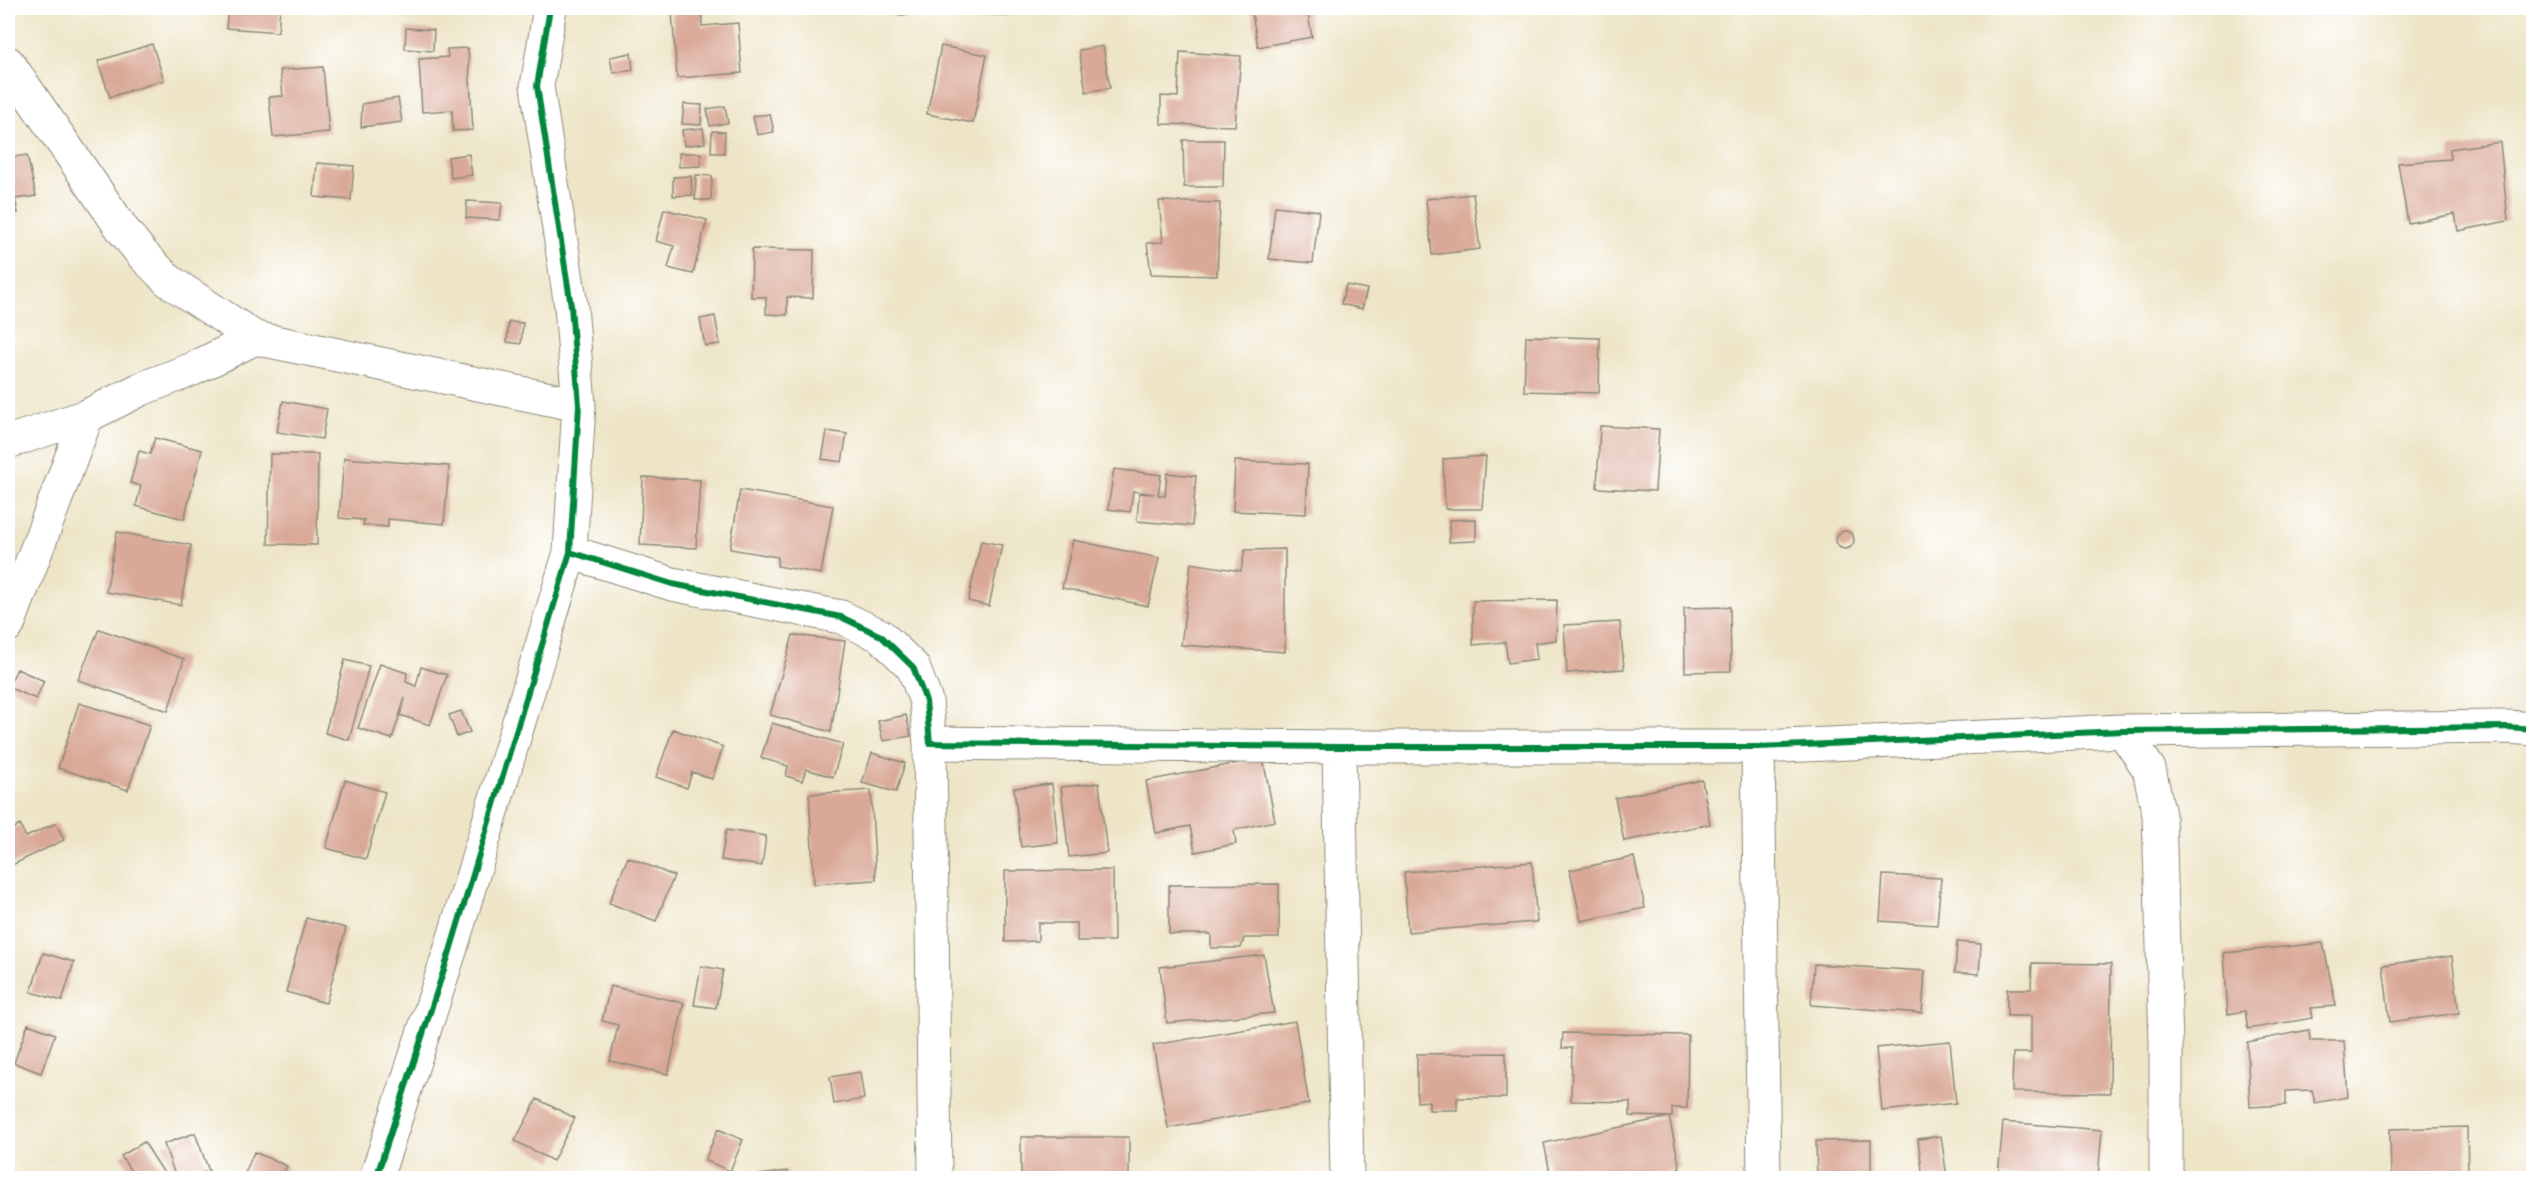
<svg xmlns="http://www.w3.org/2000/svg" width="2541" height="1186" font-family="'Libre Bodoni',serif">
<style>
.building{fill:#d9a896}
.lines{fill:none;stroke-linecap:round;stroke-linejoin:round}
.street-casing{stroke:#8c8879;stroke-width:35}
.street{stroke:#fff;stroke-width:33}
.cycleway-casing{stroke:#fff;stroke-width:10}
.cycleway{stroke:#00873e;stroke-width:6}
</style>
<rect width="100%" height="100%" fill="#fff"/>
<filter id="ink" filterUnits="userSpaceOnUse"><feTurbulence type="fractalNoise" baseFrequency=".0167" numOctaves="2"/><feDisplacementMap in="SourceGraphic" scale="12" xChannelSelector="R" yChannelSelector="G"/><feConvolveMatrix kernelMatrix="1 2 1 2 8 2 1 2 1" color-interpolation-filters="sRGB"/></filter>
<filter id="wash" filterUnits="userSpaceOnUse"><feTurbulence type="fractalNoise" baseFrequency=".008" numOctaves="4" result="noise"/><feDisplacementMap in="SourceGraphic" scale="24" xChannelSelector="R" yChannelSelector="G"/><feGaussianBlur stdDeviation="1.35" result="paint"/><feColorMatrix in="noise" values="0 0 0 0 0 0 0 0 0 0 0 0 0 0 0 0 0 1.4 0 .05"/><feComposite in="paint" operator="in"/></filter>
<g filter="url(#wash)">
<rect width="100%" height="100%" fill="#eee5c7"/>
<g id="blocks">
<path class="building" d="M228,8H280L278,32L226,28Z
M426,8H451L450,16L425,14Z
M895,8H923L924,14L896,15Z
M944,8H1008L1009,16L943,11Z
M1251,8H1307L1312,37L1258,47Z
M702,10V26L738,23L742,73L677,78L672,12Z
M406,28L434,30L433,51L405,49Z
M152,44L164,80L110,97L98,61Z
M941,46L987,55L973,123L927,114Z
M1103,46L1110,88L1086,92L1079,50Z
M468,48L473,130L453,131L452,110L422,112L419,59L448,57L447,49Z
M1180,52L1241,56L1235,126L1161,124V96L1178,97Z
M631,53L633,70L613,73L610,57Z
M323,67L329,132L273,137L269,97L283,96L280,70Z
M398,98L402,122L361,127L362,104Z
M684,104L702,105L701,125L682,124Z
M725,106L728,123L710,126L707,109Z
M770,114L774,132L757,135L753,116Z
M703,128L705,143L684,146L682,130Z
M712,131L725,132L724,153H711Z
M1183,140H1224L1223,187H1184Z
M2500,142L2508,221L2458,231L2455,214L2408,223L2398,163L2450,159V149Z
M679,153H701V166L679,167Z
M469,154L472,175L451,178L448,157Z
M27,155L36,196L15,199L18,213L8,215V158Z
M317,163L354,166L351,200L314,197Z
M696,175L712,176L711,200H695Z
M691,176L692,195L673,196V177Z
M1473,194L1480,249L1432,255L1426,199Z
M467,201L502,203L500,220L466,218Z
M1159,201L1220,203L1217,276L1151,274L1147,243L1163,242Z
M1275,206L1319,211L1313,263L1269,259Z
M664,209L707,220L693,274L668,268L674,246L656,241Z
M752,249L814,250L813,298L787,297V315L766,314V297H751Z
M1346,285L1367,289L1362,309L1341,304Z
M715,316L720,344L705,346L700,319Z
M509,322L523,323L521,344L507,342Z
M1526,336L1600,338L1599,393L1524,391Z
M283,401L327,409L322,439L277,432Z
M1600,426L1659,429L1655,491L1597,488Z
M827,431L847,434L842,462L822,459Z
M155,438L202,450L184,519L136,506L141,486L130,483L139,451L150,454Z
M270,454H318L317,545L268,544Z
M1486,456L1482,509H1445L1443,459Z
M344,458L449,466L444,524L388,519V527L363,525L364,520L339,518Z
M1235,461L1308,464L1306,514L1233,511Z
M1114,469L1161,475L1158,495L1165,496L1167,473L1196,476L1192,526L1137,521L1139,493L1154,494L1133,491L1130,512L1108,509Z
M643,477L700,480L696,548L640,545Z
M740,490L833,506L821,574L777,566L778,557L730,549Z
M1476,519V541L1449,542V520Z
M1836 540a9 9 0 1 1 18 0a9 9 0 1 1-18 0Z
M117,532L191,545L181,605L106,592Z
M1073,540L1159,558L1148,606L1062,588Z
M981,541L1002,545L989,606L968,601Z
M1285,549V652L1181,645L1191,563L1241,571L1245,550Z
M1557,600L1556,640L1535,643L1537,659L1508,663L1505,642L1473,645V601Z
M1730,607L1731,671L1685,672L1684,608Z
M1620,622L1624,669L1567,673L1564,625Z
M99,629L184,659L168,711L78,680Z
M793,635L845,641L831,732L770,715Z
M345,660L369,666L349,740L325,733Z
M380,664L407,673L406,682L416,686L421,667L447,675L430,725L400,715L405,698L392,739L358,728Z
M17,669L44,681L36,699L8,687Z
M79,703L150,725L128,790L58,768Z
M461,711L470,732L457,737L449,715Z
M906,715L911,736L883,741L878,721Z
M772,723L843,744L833,777L806,769L802,781L786,776L788,766L761,758Z
M673,729L723,747L712,779L692,772L687,788L656,777Z
M872,753L905,763L896,792L862,783Z
M1263,758L1275,821L1234,830L1236,844L1195,852L1190,826L1156,833L1146,781Z
M345,780L385,792L366,859L326,848Z
M1702,780L1710,824L1624,841L1615,798Z
M1099,783L1107,853L1069,857L1061,787Z
M1052,784L1058,843L1021,847L1014,788Z
M871,790L876,880L814,884L809,794Z
M56,823L64,840L12,865L8,856V831L20,825L26,837Z
M726,830L766,836L762,866L721,860Z
M628,857L674,876L656,921L609,903Z
M1634,857L1645,908L1581,921L1570,870Z
M1532,862L1537,922L1408,932L1404,872Z
M1113,870L1114,941H1077V923H1038V941L1005,942V871Z
M1883,875L1941,878L1937,925L1880,921Z
M1279,884V938H1244L1241,948H1211V934H1169V885Z
M306,918L346,928L326,1003L286,992Z
M1957,942L1981,944L1979,974L1955,972Z
M2323,943L2336,1006L2311,1008L2313,1018L2248,1029L2245,1011L2228,1014L2224,953Z
M43,953L74,962L62,1001L31,992Z
M1264,955L1274,1013L1167,1023L1160,967Z
M2452,956L2459,1013L2390,1022L2383,965Z
M2032,963L2111,964L2110,1093L2012,1092L2013,1053H2031V1016H2007V989H2031Z
M1814,964L1925,971L1922,1013L1811,1005Z
M701,966L723,970L716,1008L694,1005Z
M610,986L684,1003L668,1074L610,1061L618,1025L602,1021Z
M1295,1021L1309,1104L1168,1128L1153,1045Z
M28,1024L55,1034L41,1073L14,1063Z
M2309,1030L2310,1041H2344L2348,1097L2315,1103L2312,1090L2286,1091V1105L2250,1107L2247,1042Z
M1563,1033L1688,1035L1687,1108H1672V1117L1630,1116V1102L1571,1101L1572,1048H1562Z
M1950,1041L1956,1103L1882,1111L1876,1048Z
M1506,1053V1098H1457V1110H1429V1101L1417,1102V1054Z
M860,1072L864,1099L834,1104L830,1077Z
M537,1099L575,1118L553,1161L515,1141Z
M1669,1117L1680,1168L1630,1178H1551L1544,1143Z
M2003,1122L2102,1130L2098,1178L1998,1176Z
M2467,1127L2468,1178H2391L2390,1129Z
M718,1129L743,1140L730,1171L705,1160Z
M195,1133L209,1171L189,1178H176L164,1144Z
M1941,1136L1947,1178H1923L1918,1139Z
M1021,1137H1129V1178H1021Z
M1871,1140V1178H1817L1816,1141Z
M144,1142L164,1173L155,1178H135L121,1156Z
M254,1152L287,1166L281,1178H243Z
M787,1171L788,1178H752L751,1176Z"/>
</g>
</g>
<g filter="url(#ink)">
<use href="#blocks" fill-opacity="0" stroke="#8c8879" stroke-width="1.5"/>
<g class="lines">
<defs>
<path id="street" d="M8,63L123,230L143,255L169,281L255,338
M8,442L87,416L141,389L193,369L255,338L579,405
M570,552L672,584L841,617L881,636L913,667L926,701L930,743L1339,747H1758L2123,731L2507,727L2534,729
M8,625L87,416
M2123,731L2149,769L2159,815L2166,1045V1178
M930,743L935,1178
M1339,747L1347,1178
M1758,747L1764,1178
M376,1178L450,951L570,552L579,405L571,306L537,86L550,8"/>
</defs>
<use href="#street" class="street-casing"/>
<use href="#street" class="street"/>
<defs>
<path id="cycleway" d="M570,552L672,584L841,617L881,636L913,667L926,701L930,743L1339,747H1758L2123,731L2507,727L2534,729
M376,1178L450,951L570,552L579,405L571,306L537,86L550,8"/>
</defs>
<use href="#cycleway" class="cycleway-casing"/>
<use href="#cycleway" class="cycleway"/>
</g>
</g>
<rect width="2541" height="1186" fill="none" stroke="#fff" stroke-width="30"/>
</svg>
